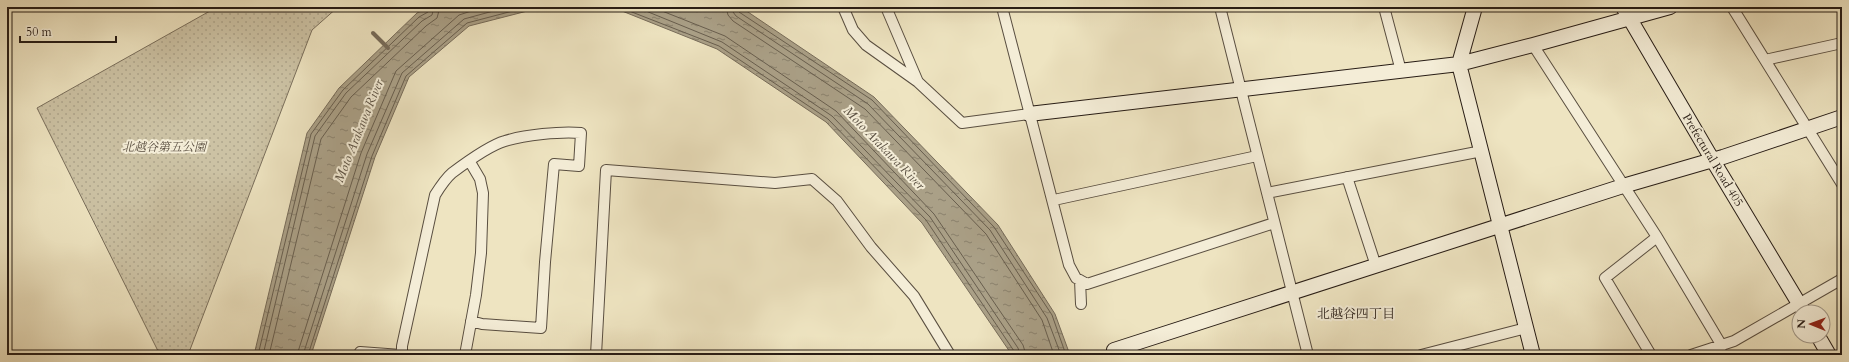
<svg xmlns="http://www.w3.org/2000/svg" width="1849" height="362" font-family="Cardo,'Noto Serif JP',serif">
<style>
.grass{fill:url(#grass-dots);stroke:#7a6f5c}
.water{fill:url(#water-ripples);stroke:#766b59}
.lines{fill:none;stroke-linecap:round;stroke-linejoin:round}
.shore{stroke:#685e4e;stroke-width:1}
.stream{stroke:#766b59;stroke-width:4}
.street-casing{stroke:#594e40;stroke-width:12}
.secondary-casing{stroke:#271c15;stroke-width:16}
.street{stroke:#f4edd7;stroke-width:10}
.secondary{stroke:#f4edd7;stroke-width:14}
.labels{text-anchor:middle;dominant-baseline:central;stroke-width:4;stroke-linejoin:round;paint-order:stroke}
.park-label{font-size:12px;font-style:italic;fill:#594e40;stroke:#f4edd7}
.street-label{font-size:12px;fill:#271c15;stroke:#f4edd7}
.water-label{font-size:13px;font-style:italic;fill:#5b5143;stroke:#f4edd7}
.neighbourhood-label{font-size:13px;fill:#271c15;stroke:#f4edd7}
</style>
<defs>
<pattern id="grass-dots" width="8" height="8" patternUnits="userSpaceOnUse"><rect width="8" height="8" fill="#ccc2a4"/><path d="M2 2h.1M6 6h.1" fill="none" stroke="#afa68c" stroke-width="1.8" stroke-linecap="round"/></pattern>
<pattern id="water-ripples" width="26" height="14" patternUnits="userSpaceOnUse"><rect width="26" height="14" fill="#aaa087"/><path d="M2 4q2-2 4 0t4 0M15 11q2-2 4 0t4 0" fill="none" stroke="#8a826d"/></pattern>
</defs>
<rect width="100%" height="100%" fill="#eee4c1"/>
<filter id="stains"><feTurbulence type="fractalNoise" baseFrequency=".005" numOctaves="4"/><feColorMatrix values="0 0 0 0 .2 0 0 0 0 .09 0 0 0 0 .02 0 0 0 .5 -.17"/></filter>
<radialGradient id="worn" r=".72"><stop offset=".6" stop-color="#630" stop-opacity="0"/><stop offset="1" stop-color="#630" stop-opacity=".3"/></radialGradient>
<path class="grass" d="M217,7H338L312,30L188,355H160L37,108Z"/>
<path class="water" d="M429,7H543L469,26L409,77L375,157L311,355H254L307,133L339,88L417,13Z
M570,7H735L745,10L874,97L998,225L1055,314L1070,355H1012L922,223L826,122L717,49L622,11Z"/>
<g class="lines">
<path class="shore" d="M619,7L719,46L828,119L926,220L1014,351L1015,355
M636,7L722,42L832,116L930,217L1018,348L1020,355
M652,7L725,36L836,111L934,214L1023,345L1026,355
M726,7L728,15L733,21L865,109L986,234L1042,320L1054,355
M732,7L733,12L736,16L868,104L990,230L1047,318L1061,355
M737,7L739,12L872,100L994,227L1052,315L1066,355
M258,355L311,134L343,90L419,17L428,12L429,7
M263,355L315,136L346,93L422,21L432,15L434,7
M269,355L321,139L351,97L426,26L437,18L440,7
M297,355L361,153L396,71L459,15L484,7
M303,355L367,154L402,73L464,19L508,7
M308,355L372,156L406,76L467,23L528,7"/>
<path class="stream" d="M373,33L388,48"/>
<defs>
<path id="street" d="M843,7L853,30L866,45L918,82L962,123L1029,114
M886,7L918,82
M1002,7L1069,265L1076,278L1087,284L1274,223
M1220,7L1308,355
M1384,7L1401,71
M1732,7L1842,184
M1533,45L1657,237L1722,346
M1765,60L1842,43
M1347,177L1376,266
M1267,193L1482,151
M1054,200L1257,156
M1080,280L1081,304
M360,352L401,355
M402,355V346L435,195C440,187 445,179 452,173C464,164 491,145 505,141C524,135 561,131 581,133L579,166L554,164L545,262L541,328L482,324L471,321
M465,355L476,295L481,253L483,193L480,179L470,162
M596,355L606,170L775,183L812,179L837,201L871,247L914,296L950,355
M1421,355L1526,328
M1651,355L1605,278L1657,237
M1691,355L1734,341L1842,279"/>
<path id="secondary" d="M1475,7L1459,64L1533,355
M1623,7L1712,159L1804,312
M1029,114L1459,64L1533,45L1670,7
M1818,336L1829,355
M1114,350L1623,186L1723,157L1842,117"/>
</defs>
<use href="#street" class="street-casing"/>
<use href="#secondary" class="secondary-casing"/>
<use href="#street" class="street"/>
<use href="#secondary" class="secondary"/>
</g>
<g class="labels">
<g class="park-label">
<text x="164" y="147">北越谷第五公園</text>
</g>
<g class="street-label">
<text transform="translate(1713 160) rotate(59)">Prefectural Road 405</text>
</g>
<g class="water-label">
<text transform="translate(359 131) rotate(-68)">Moto Arakawa River</text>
<text transform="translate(884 148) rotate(46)">Moto Arakawa River</text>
</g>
<g class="neighbourhood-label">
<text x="1356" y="314">北越谷四丁目</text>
</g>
</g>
<rect width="1849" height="362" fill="none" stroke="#eee4c1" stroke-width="24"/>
<rect x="8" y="8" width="1833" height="346" fill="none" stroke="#271c15" stroke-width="2"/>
<rect x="12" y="12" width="1825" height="338" fill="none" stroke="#271c15"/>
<g transform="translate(1811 324) rotate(271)"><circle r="19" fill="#f4edd7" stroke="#a29989"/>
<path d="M0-3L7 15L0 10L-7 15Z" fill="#8f2418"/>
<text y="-6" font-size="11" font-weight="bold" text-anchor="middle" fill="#271c15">N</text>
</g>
<path d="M20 36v6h96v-6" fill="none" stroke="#271c15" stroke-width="2"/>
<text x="26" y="36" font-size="12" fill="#271c15" stroke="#f4edd7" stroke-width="3" paint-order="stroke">50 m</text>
<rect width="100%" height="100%" filter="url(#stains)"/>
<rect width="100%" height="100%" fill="url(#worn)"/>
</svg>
